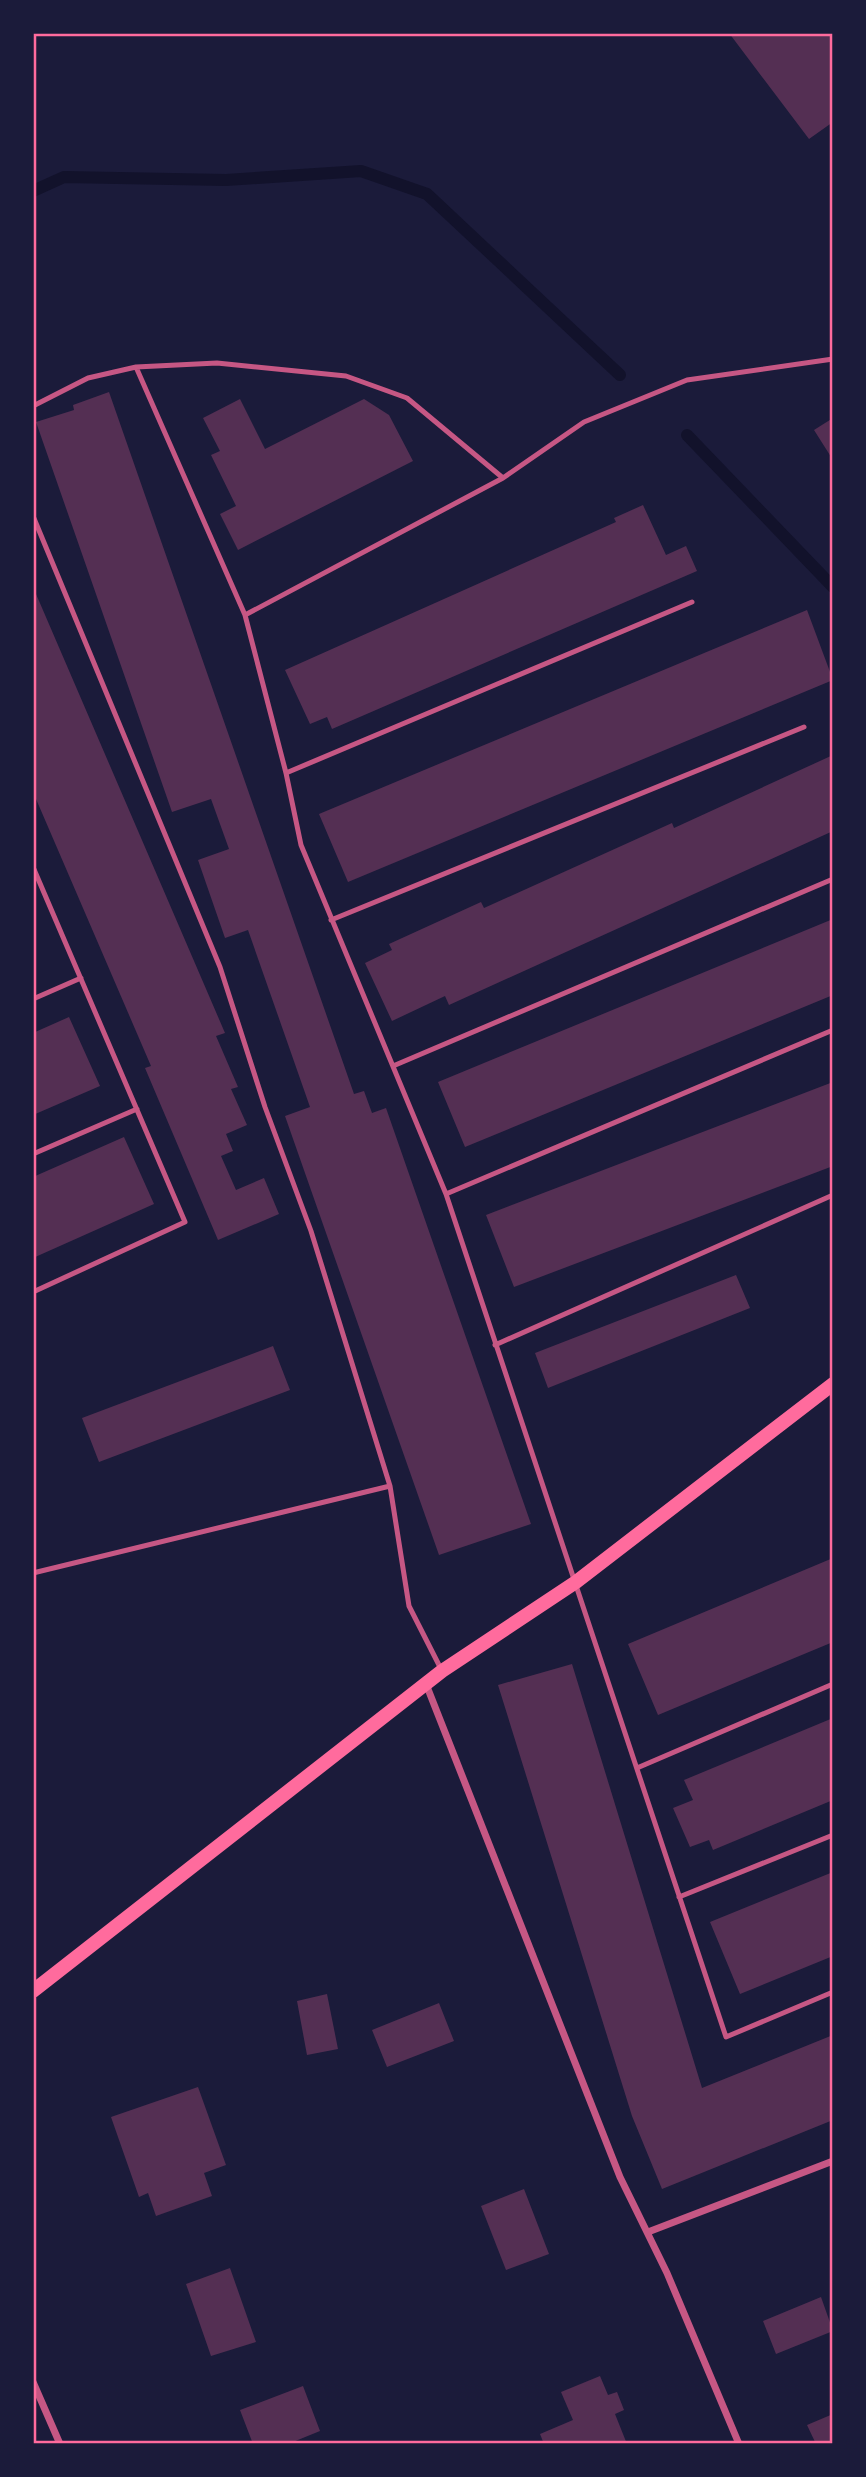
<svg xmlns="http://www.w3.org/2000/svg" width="866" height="2477" font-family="'Noto Serif',serif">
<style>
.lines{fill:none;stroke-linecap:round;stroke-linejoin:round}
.stream{stroke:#12122b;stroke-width:12}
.building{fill:#542f53}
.service{stroke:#c65784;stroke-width:5}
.minor{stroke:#c65784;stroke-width:7}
.secondary{stroke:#ff6b9d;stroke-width:14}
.neatline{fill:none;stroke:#ff6b9d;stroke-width:2.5}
</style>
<rect width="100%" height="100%" fill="#1b1b3a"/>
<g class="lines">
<path class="stream" d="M33,191L64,177L226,180L361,171L427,194L620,375
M687,435L833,587"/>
</g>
<path class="building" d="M729,33H833V122L809,139Z
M109,392L354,1094L364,1091L372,1113L386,1108L531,1524L439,1555L285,1116L310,1107L248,930L225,938L198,860L229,849L211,799L172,812L36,422L74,410L73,405Z
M240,399L265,449L364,399L389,415L413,461L238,550L220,514L236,506L211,455L220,451L203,418Z
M833,418V460L814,430Z
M643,505L666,555L686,546L697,571L332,729L327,717L310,724L285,670L616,522L614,518Z
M33,587L225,1033L216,1036L238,1087L231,1089L247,1125L226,1134L233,1151L221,1156L236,1190L264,1178L279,1214L218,1240L145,1068L151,1066L33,792Z
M807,610L833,680L348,882L319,814Z
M833,755V831L449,1005L445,996L392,1021L365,963L392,950L389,944L481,902L484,908L672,823L674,828Z
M833,919V995L465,1147L438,1082Z
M69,1017L100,1086L33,1115V1033Z
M833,1082V1166L514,1287L486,1215Z
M124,1137L154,1204L33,1258V1177Z
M736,1275L750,1308L548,1388L535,1353Z
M273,1346L290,1390L99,1462L82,1418Z
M833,1558V1642L658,1715L628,1644Z
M572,1664L702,2088L833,2035V2120L662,2189L632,2116L498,1685Z
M833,1718V1800L713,1850L709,1840L690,1847L673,1808L693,1800L684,1780Z
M833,1872V1956L740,1994L710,1922Z
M327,1994L338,2049L307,2055L297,2001Z
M439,2003L454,2041L387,2067L372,2030Z
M198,2087L226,2165L204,2173L212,2196L156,2216L148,2193L139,2197L111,2117Z
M524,2189L549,2254L506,2270L481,2206Z
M230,2268L256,2342L211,2356L186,2284Z
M821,2297L833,2331L776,2354L763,2321Z
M600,2376L608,2395L617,2392L624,2410L615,2414L627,2444H544L540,2434L573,2420L561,2392Z
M303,2386L320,2431L288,2444H253L240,2410Z
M833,2414V2444H816L807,2425Z"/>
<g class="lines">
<path class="service" d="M136,367L245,615L286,773L301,845L446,1194L726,2037L833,1992
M33,406L88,378L136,367L217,363L346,376L407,398L503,478L584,422L687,380L833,359
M33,516L220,967L265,1107L311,1231L390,1486L409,1606L442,1671
M245,615L503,478
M286,773L692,602
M33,867L185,1222L33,1292
M331,920L804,727
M33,999L81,978
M393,1066L833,879
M33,1154L137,1109
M446,1194L833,1030
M495,1345L833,1195
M33,1573L390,1486
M637,1768L833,1684
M679,1897L833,1835"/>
<path class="minor" d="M426,1684L620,2177L667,2273L739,2444
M648,2232L833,2161
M33,2382L60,2444"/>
<path class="secondary" d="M33,1991L442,1671L576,1582L833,1384"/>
</g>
<rect width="866" height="2477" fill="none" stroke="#1b1b3a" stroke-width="70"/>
<rect x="35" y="35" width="796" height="2407" class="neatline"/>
</svg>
